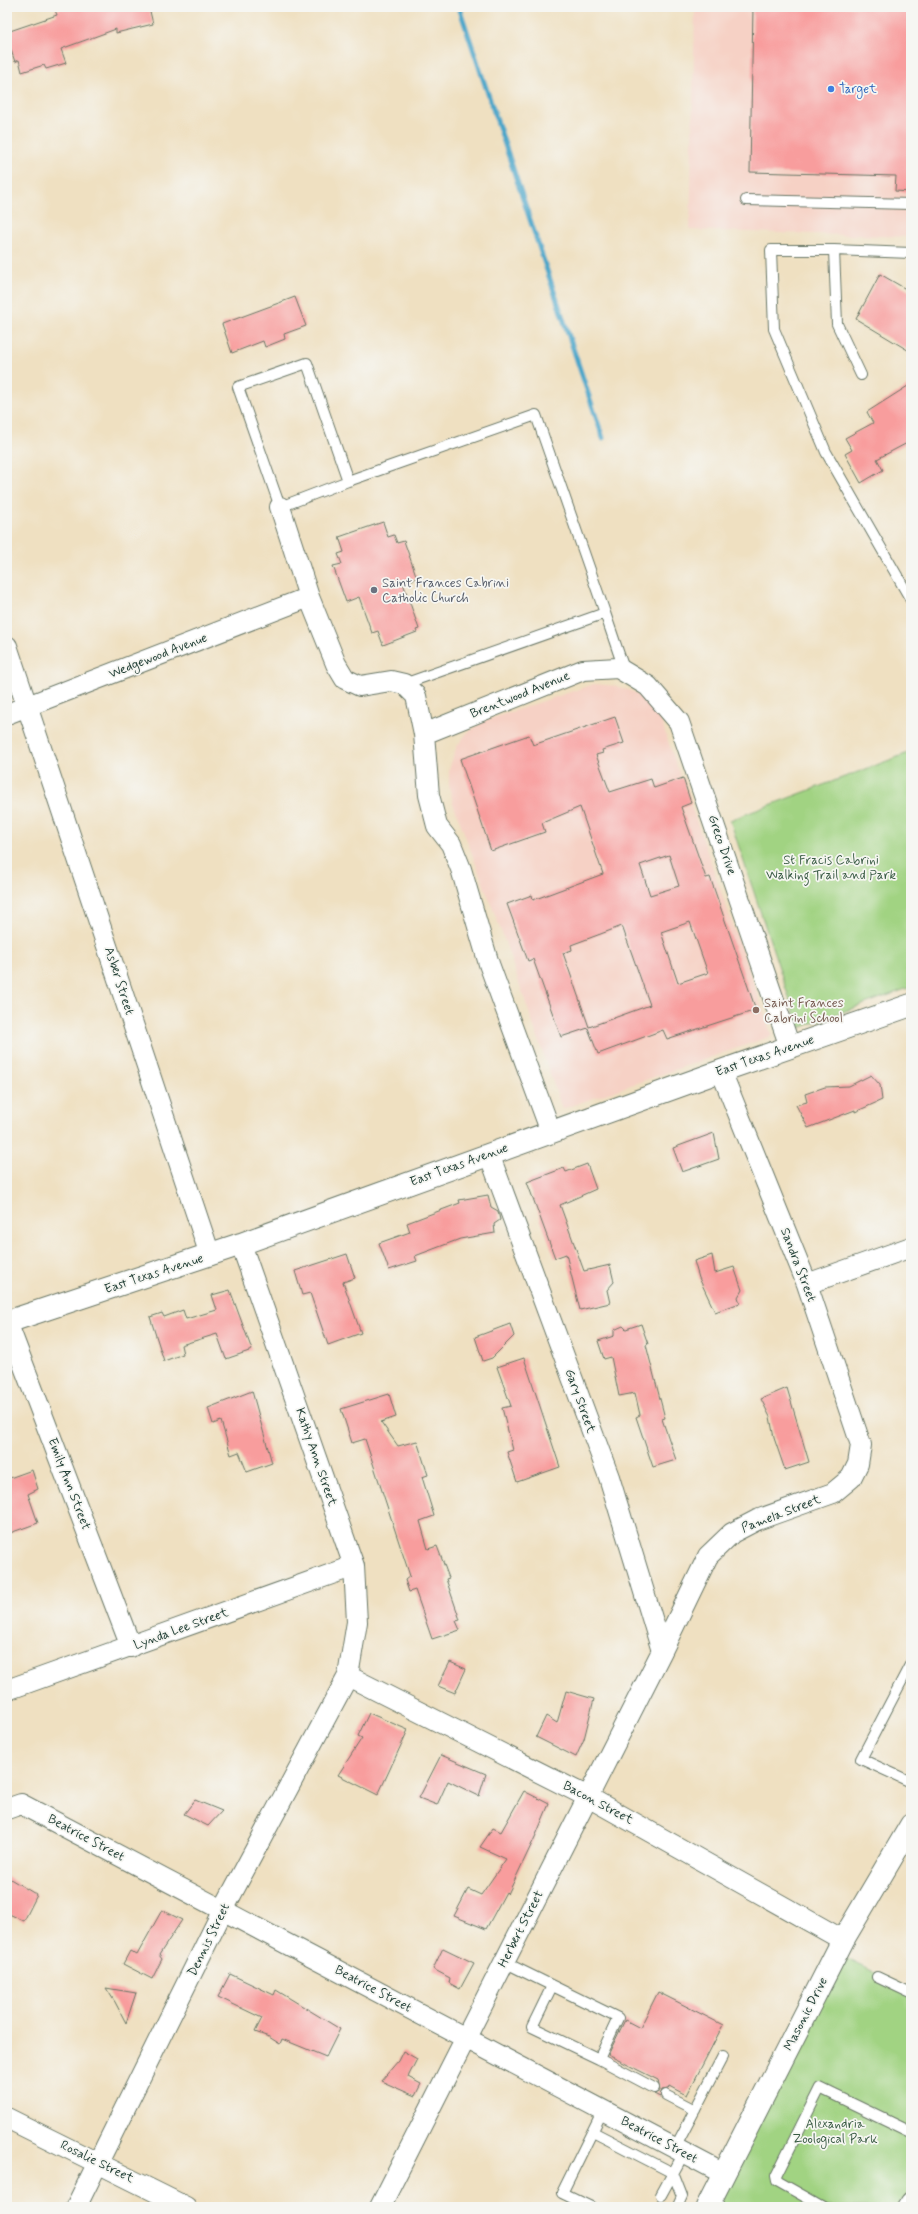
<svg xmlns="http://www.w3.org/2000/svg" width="918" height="2214" font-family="Mynerve,sans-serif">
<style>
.built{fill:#f6d1c5}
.green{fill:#a1d382;stroke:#60885b}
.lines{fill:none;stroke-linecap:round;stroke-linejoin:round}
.stream{stroke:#4ca6c9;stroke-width:5}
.building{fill:#f89d9d;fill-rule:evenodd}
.service-casing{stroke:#687665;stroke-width:12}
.minor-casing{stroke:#687665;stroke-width:22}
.tertiary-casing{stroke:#687665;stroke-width:24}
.primary-casing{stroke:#687665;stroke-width:24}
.service{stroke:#fff;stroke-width:10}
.minor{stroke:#fff;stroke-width:20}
.tertiary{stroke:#fff;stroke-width:22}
.primary{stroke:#fff;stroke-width:22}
.shop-dot{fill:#3f7fe0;stroke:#f6f6f2;stroke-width:1.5}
.worship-dot{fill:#6b7280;stroke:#f6f6f2;stroke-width:1.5}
.education-dot{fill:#8d6e63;stroke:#f6f6f2;stroke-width:1.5}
.labels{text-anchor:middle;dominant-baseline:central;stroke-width:3.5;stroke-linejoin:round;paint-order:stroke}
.shop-label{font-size:13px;fill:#366cbe;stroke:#f6f6f2;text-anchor:start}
.worship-label{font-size:13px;fill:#5b616d;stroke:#f6f6f2;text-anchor:start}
.street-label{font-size:13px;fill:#1f3d34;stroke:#f6f6f2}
.park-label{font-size:13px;fill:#395b44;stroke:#f6f6f2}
.education-label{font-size:13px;fill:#785e54;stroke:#f6f6f2;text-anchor:start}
</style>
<rect width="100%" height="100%" fill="#f6f6f2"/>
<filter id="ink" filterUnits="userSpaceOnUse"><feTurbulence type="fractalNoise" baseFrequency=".025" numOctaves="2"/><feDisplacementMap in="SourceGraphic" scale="8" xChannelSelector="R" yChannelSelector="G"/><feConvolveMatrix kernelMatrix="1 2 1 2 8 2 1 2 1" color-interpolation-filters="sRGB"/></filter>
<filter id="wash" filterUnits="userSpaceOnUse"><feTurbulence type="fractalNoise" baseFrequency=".012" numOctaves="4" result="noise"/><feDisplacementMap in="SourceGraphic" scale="16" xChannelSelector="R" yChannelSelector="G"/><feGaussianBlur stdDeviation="0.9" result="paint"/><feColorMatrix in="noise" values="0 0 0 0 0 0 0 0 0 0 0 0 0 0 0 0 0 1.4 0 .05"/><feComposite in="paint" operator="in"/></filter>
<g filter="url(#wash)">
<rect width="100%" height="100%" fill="#efe0c1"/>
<path class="built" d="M695,7H911V237L690,230Z
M594,684L616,686L636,693L645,700L660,718L772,1036L562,1109L503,936L454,806L449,787V769L457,746L467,733L484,721Z"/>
<path class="green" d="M911,752V987L799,1028L730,820Z
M837,1954L911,1990V2207H714Z"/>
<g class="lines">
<path class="stream" d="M459,7L603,438"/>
</g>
<g id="blocks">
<path class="building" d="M65,7H149L153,24L116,33V29L61,49L66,63L46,69L44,65L22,72L19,60L15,62L7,38V32L57,15L55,10Z
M753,7H911V192L895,191L896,176L750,172Z
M880,274L911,292V352L856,319Z
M295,297L306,326L284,334L285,339L265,347L263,341L232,353L222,324Z
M911,384V441L877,459L883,470L861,483L845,454L852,450L845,438L873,423L867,412Z
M383,522L388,537L394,535L397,543L404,541L417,578L403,583L419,629L416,630L417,632L383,645L378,631L372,633L359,597L346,602L333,566L342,564L338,554L344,552L339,537Z
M615,717L624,743L602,750L603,753L596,755L610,792L651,779L654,788L683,778L691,803L681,807L706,878L710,877L756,1010L667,1039L663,1030L598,1054L588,1028L561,1037L533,959L528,961L507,904L532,895L533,900L603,874L580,807L542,823L545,832L491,851L460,759L529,735L533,745ZM669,855L679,886L650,895L640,865ZM690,922L708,973L678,983L661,932ZM622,926L650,1005L589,1027L563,953L572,950L571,945Z
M871,1075L880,1085L882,1100L855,1112V1110L808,1128L796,1105L807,1102L805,1094L825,1087L849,1086Z
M714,1133L719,1159L682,1172L673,1148Z
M587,1164L596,1189L560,1205L584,1271L610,1265L614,1282L607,1290L610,1303L580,1310L566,1254L555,1258L527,1182L564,1168L566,1172Z
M488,1195L491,1207L498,1211L500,1220L494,1224L495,1233L460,1239L415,1256L417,1261L389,1270L379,1243L410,1232L407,1223L460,1203L459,1200Z
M347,1254L355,1278L343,1282L361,1333L328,1345L310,1293L302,1295L295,1271Z
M712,1255L715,1273L734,1267L742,1290L738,1297L740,1303L715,1312L699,1278L694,1261Z
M230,1290L252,1350L226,1359L217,1334L181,1345L183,1354L164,1361L150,1317L162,1313L164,1317L183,1310L186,1319L217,1310L212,1295Z
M510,1324L514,1336L492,1358L483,1361L475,1337Z
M641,1324L648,1344L646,1345L665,1418L662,1419L676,1460L653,1467L636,1417L640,1415L635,1393L619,1396L611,1357L604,1359L598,1341L614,1336V1330L623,1326L626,1329Z
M524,1358L560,1467L517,1482L507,1452L513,1450L502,1408L511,1406L497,1367Z
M787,1388L809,1462L785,1470L774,1438L770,1417L761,1399Z
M252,1391L272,1463L247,1472L239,1452L231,1455L221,1421L213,1424L208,1408Z
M389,1394L396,1417L381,1422L398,1446L417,1441L428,1475L422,1477L434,1516L420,1521L428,1549L437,1546L449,1578L446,1579L460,1620L456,1621L460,1630L432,1639L415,1590L409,1592L405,1580L410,1576L365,1439L352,1443L341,1409Z
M32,1470L38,1489L28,1494L38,1523L7,1534V1479Z
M450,1662L466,1669L455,1693L438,1686Z
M566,1691L594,1699L584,1739L576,1757L536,1737L546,1716L557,1723Z
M369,1713L408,1730L378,1795L338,1775L362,1738L358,1736Z
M441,1755L486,1774L479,1796L448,1781L437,1805L419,1798Z
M524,1791L549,1804L536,1835L508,1894L506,1892L486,1929L454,1916L468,1889L481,1895L506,1859L480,1847L493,1828L501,1832Z
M195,1800L222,1811L208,1826L184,1814Z
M7,1877L37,1895L24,1921L7,1913Z
M162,1910L182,1920L159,1955L162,1959L152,1979L123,1964L130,1951L137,1955Z
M443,1948L474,1963L460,1989L449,1983L450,1978L433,1969Z
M230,1974L274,1995L276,1990L340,2029L326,2057L282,2039L280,2044L269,2037L255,2032L262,2018L218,1997Z
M106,1988L136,1993L126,2023L115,2002Z
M658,1992L723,2025L687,2095L670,2086L669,2089L662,2090L660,2097L654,2094L660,2091L658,2080L608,2055L625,2020L640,2028Z
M403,2051L417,2059L408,2077L421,2084L415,2096L381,2081L398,2061Z"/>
</g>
</g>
<g filter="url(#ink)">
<use href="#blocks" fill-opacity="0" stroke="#687665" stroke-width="1"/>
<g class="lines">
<defs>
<path id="service" d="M746,200L911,204
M834,250H771L774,329L826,452L911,600
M861,375L837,324L834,250L911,253
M348,481L280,507L238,387L307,363L348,481L536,415L605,613L404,684
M605,613L625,672
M911,1663L861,1759L911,1782
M504,1962L618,2018L599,2059L532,2027L552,1986
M877,1977L911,1993
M599,2059L654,2088
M666,2095L695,2110
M593,2132L673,2173L682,2196L677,2207
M675,2148L723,2056
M661,2195L684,2153
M591,2207L562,2193L603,2110
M823,2207L777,2181L776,2176L820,2088L911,2132"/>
<path id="minor" d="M280,507L309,597L336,664L345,679L360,686L391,681L404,684L416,696L424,734L429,795L437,826L451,844L461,869L489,964L551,1132
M7,646L210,1255
M7,714L309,597
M424,734L583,670L618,668L648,686L679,722L790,1047
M489,1154L609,1477L662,1651
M807,1284L911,1247
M7,1322L131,1647
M348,1676L588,1797L843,1940
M7,1690L354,1566
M7,1809L21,1804L724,2174
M7,2118L186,2207
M76,2207L223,1910L348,1676L357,1622L354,1566L241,1244
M380,2207L662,1651L708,1556L732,1533L757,1520L833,1493L851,1478L858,1464L861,1445L807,1284L721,1071
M907,2207L911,2201"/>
<path id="tertiary" d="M7,1322L241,1244L721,1071L911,1005"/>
<path id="primary" d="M707,2207L843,1940L911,1825"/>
</defs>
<use href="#service" class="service-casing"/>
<use href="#minor" class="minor-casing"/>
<use href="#tertiary" class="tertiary-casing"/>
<use href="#primary" class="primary-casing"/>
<use href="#service" class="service"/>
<use href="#minor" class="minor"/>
<use href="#tertiary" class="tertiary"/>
<use href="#primary" class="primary"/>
</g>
</g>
<circle class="shop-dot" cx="831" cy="89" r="4"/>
<circle class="worship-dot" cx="374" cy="590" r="4"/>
<circle class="education-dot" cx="756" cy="1010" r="4"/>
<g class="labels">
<g class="shop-label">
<text x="839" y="89">Target</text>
</g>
<g class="worship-label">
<text x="382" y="583">Saint Frances Cabrini<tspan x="382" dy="15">Catholic Church</tspan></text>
</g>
<g class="street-label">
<text transform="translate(158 656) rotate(-21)">Wedgewood Avenue</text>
<text transform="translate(520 695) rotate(-22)">Brentwood Avenue</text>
<text transform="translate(722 845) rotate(71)">Greco Drive</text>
<text transform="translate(119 981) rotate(72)">Asber Street</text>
<text transform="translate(765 1056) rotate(-19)">East Texas Avenue</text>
<text transform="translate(459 1165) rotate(-20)">East Texas Avenue</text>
<text transform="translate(798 1265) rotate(69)">Sandra Street</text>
<text transform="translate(154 1274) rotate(-18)">East Texas Avenue</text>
<text transform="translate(580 1401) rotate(70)">Gary Street</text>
<text transform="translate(316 1457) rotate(71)">Kathy Ann Street</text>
<text transform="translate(69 1484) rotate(69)">Emily Ann Street</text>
<text transform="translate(781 1514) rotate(-21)">Pamela Street</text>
<text transform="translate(181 1629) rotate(-20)">Lynda Lee Street</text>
<text transform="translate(598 1803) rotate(28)">Bacon Street</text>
<text transform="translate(86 1838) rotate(28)">Beatrice Street</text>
<text transform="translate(521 1929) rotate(-63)">Herbert Street</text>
<text transform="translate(209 1940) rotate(-64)">Dennis Street</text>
<text transform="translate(373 1989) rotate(28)">Beatrice Street</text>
<text transform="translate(806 2014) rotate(-63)">Masonic Drive</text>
<text transform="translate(659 2140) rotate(28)">Beatrice Street</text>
<text transform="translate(97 2162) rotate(26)">Rosalie Street</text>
</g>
<g class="park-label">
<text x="831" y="860">St Fracis Cabrini<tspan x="831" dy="15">Walking Trail and Park</tspan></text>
<text x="835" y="2124">Alexandria<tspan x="835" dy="15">Zoological Park</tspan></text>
</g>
<g class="education-label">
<text x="764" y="1003">Saint Frances<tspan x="764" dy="15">Cabrini School</tspan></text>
</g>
</g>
<rect width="918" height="2214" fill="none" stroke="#f6f6f2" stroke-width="24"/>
</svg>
